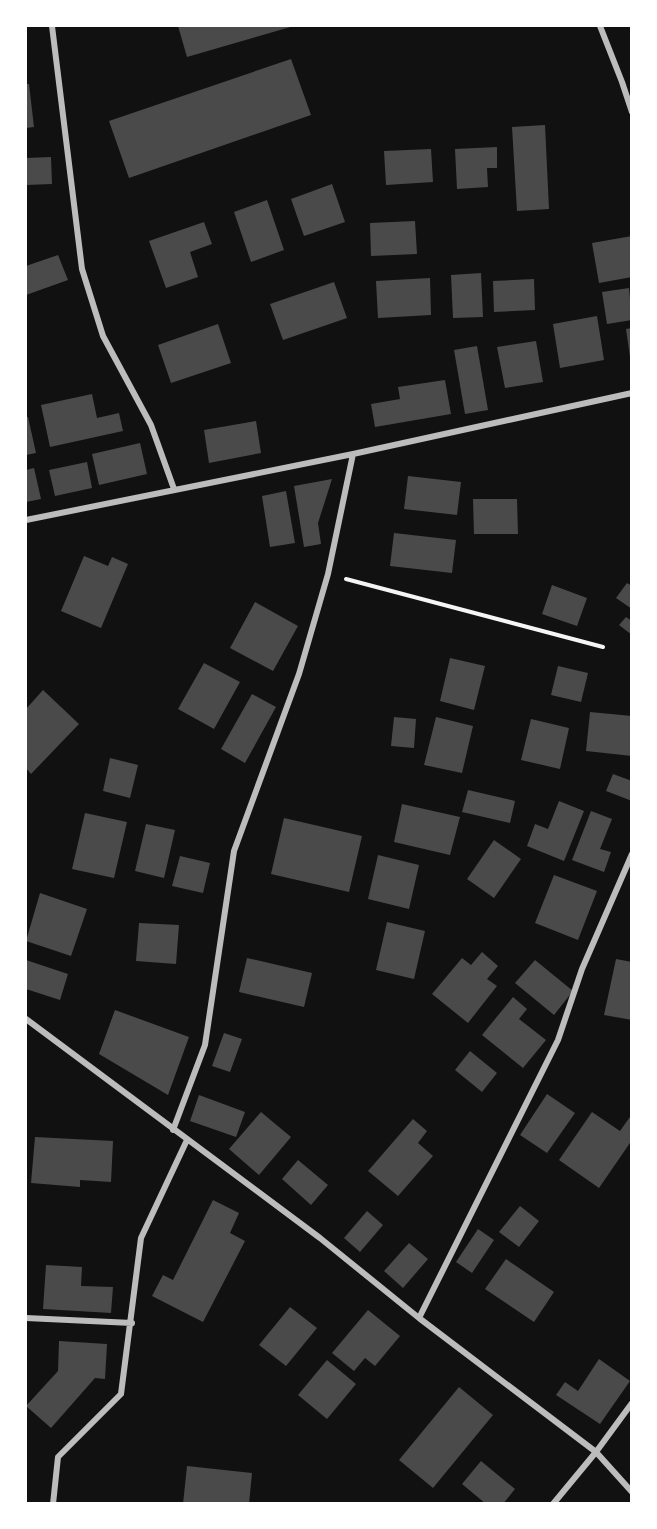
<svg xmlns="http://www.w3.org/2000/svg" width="657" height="1529" font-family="'Titillium Web',sans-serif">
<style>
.building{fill:#4a4a4a}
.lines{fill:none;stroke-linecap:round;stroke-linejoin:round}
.path{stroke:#f5f5f5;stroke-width:4}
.minor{stroke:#bcbcbc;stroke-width:6}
</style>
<rect width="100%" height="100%" fill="#111"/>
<path class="building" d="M178,26H294L187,57Z
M291,59L311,115L129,178L109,121Z
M26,84H29L34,127L26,128Z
M545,125L549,209L517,211L512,127Z
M497,147V168H487L488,187L457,189L455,149Z
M431,149L433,182L386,185L384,151Z
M51,157L52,184L26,185V158Z
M332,184L345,222L304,236L291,199Z
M267,200L284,250L251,262L234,212Z
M415,221L417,254L371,256L370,223Z
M204,222L212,244L190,252L198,277L166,288L149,241Z
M632,236V277L599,283L592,243Z
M58,255L68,280L26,295V266Z
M481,273L483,317L453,318L451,275Z
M430,278L431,315L378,318L376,281Z
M534,279L535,310L494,312L493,281Z
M334,282L347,318L283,340L270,304Z
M629,288L632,320L607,324L602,292Z
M597,316L604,360L560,368L553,324Z
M218,324L231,363L171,383L158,345Z
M632,328V357H630L626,329Z
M536,341L543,382L505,388L497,347Z
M477,346L488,410L465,414L454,350Z
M445,380L451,414L375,427L371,404L400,399L398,387Z
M92,394L97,418L119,413L123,431L50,447L41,405Z
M26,417H28L36,453L26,455Z
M256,421L261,453L209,463L204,430Z
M140,443L147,474L99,485L92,454Z
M87,462L92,488L55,496L49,470Z
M34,468L41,499L26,502V470Z
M408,476L461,482L457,515L404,509Z
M332,479L318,523L321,544L304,547L294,486Z
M286,491L295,543L270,547L262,496Z
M473,499H517L518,534H474Z
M394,533L456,540L452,573L390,566Z
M84,556L108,566L112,557L128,564L101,628L61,611Z
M627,583L632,586V609L616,598Z
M552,585L587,598L577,626L542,614Z
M255,602L298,626L273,671L230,648Z
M626,617L632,621V635L619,625Z
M450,658L485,666L474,710L440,701Z
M204,663L240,682L214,729L178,709Z
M558,666L588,673L581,702L551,695Z
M43,690L79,724L31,774L26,768V709Z
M252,694L276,707L245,763L221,749Z
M590,712L632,716V756L586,751Z
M394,717L416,719L414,748L391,746Z
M436,717L473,726L462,773L424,765Z
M531,719L569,728L560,769L521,760Z
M110,758L138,765L130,798L103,791Z
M613,774L632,781V801L606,791Z
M468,790L515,801L510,823L462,812Z
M559,801L584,811L564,861L527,846L535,824L548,829Z
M402,804L460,817L450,855L394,842Z
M591,811L612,819L600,849L611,852L604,872L572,860Z
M85,813L127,822L114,878L72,869Z
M284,818L362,836L349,892L271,874Z
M146,824L175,830L164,878L135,871Z
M494,840L521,859L494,898L467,879Z
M378,855L419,865L409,909L368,899Z
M180,856L210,863L203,893L172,886Z
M554,875L597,891L578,940L535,923Z
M40,893L87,909L71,956L26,941Z
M387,922L425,931L414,979L376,970Z
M139,923L179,925L176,964L136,961Z
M482,952L498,966L487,979L497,986L468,1023L432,994L462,958L471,965Z
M247,958L312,973L304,1007L239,992Z
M616,959L632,962V1020L604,1015Z
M26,960L68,974L60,1000L26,989Z
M535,960L573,991L554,1015L515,983Z
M513,997L527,1009L519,1019L546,1040L523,1068L482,1035Z
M115,1010L189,1037L168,1095L99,1054Z
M224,1033L242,1039L230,1072L212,1066Z
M470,1051L497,1073L482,1092L455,1070Z
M547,1094L575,1113L547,1153L520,1135Z
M199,1095L245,1112L236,1137L190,1121Z
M261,1112L291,1137L259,1175L229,1149Z
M592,1112L620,1131L632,1114V1140L599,1188L559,1160Z
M413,1119L427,1131L418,1143L433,1156L398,1196L368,1171Z
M35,1137L113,1141L111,1182L80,1180V1187L31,1183Z
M298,1160L328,1185L311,1205L282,1179Z
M213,1200L239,1213L230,1233L245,1241L203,1322L152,1296L163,1275L173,1280Z
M520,1206L539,1221L519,1247L499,1232Z
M367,1211L383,1225L360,1252L344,1238Z
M478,1229L494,1240L472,1273L456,1262Z
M409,1243L428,1259L403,1288L384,1271Z
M506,1259L554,1292L534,1322L485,1289Z
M46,1265L82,1267L81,1286L113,1287L111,1313L43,1309Z
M290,1307L317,1328L286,1366L259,1345Z
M368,1310L400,1336L375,1366L365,1358L354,1371L332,1353Z
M59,1341L107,1344L105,1379L95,1378L51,1428L26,1406L58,1371Z
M599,1359L630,1381L600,1424L556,1395L565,1382L578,1391Z
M327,1360L356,1384L327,1419L298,1395Z
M459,1387L493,1415L433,1488L399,1460Z
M481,1461L515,1489L503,1504H486L462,1484Z
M187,1466L252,1473L249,1504H183Z"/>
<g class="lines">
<path class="path" d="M346,579L603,647"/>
<path class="minor" d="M52,26L82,269L103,336L151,425L174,489
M600,26L622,82L632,112
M26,520L353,454L632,393
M26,1019L320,1238L419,1318L596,1452L632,1492
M173,1130L205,1045L234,851L299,674L328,574L353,454
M26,1318L132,1323
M419,1318L558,1040L582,969L632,854
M53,1504L58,1457L121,1394L141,1238L187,1140
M553,1504L596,1452L632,1403"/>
</g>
<rect width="657" height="1529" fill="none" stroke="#ffffff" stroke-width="54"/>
</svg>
